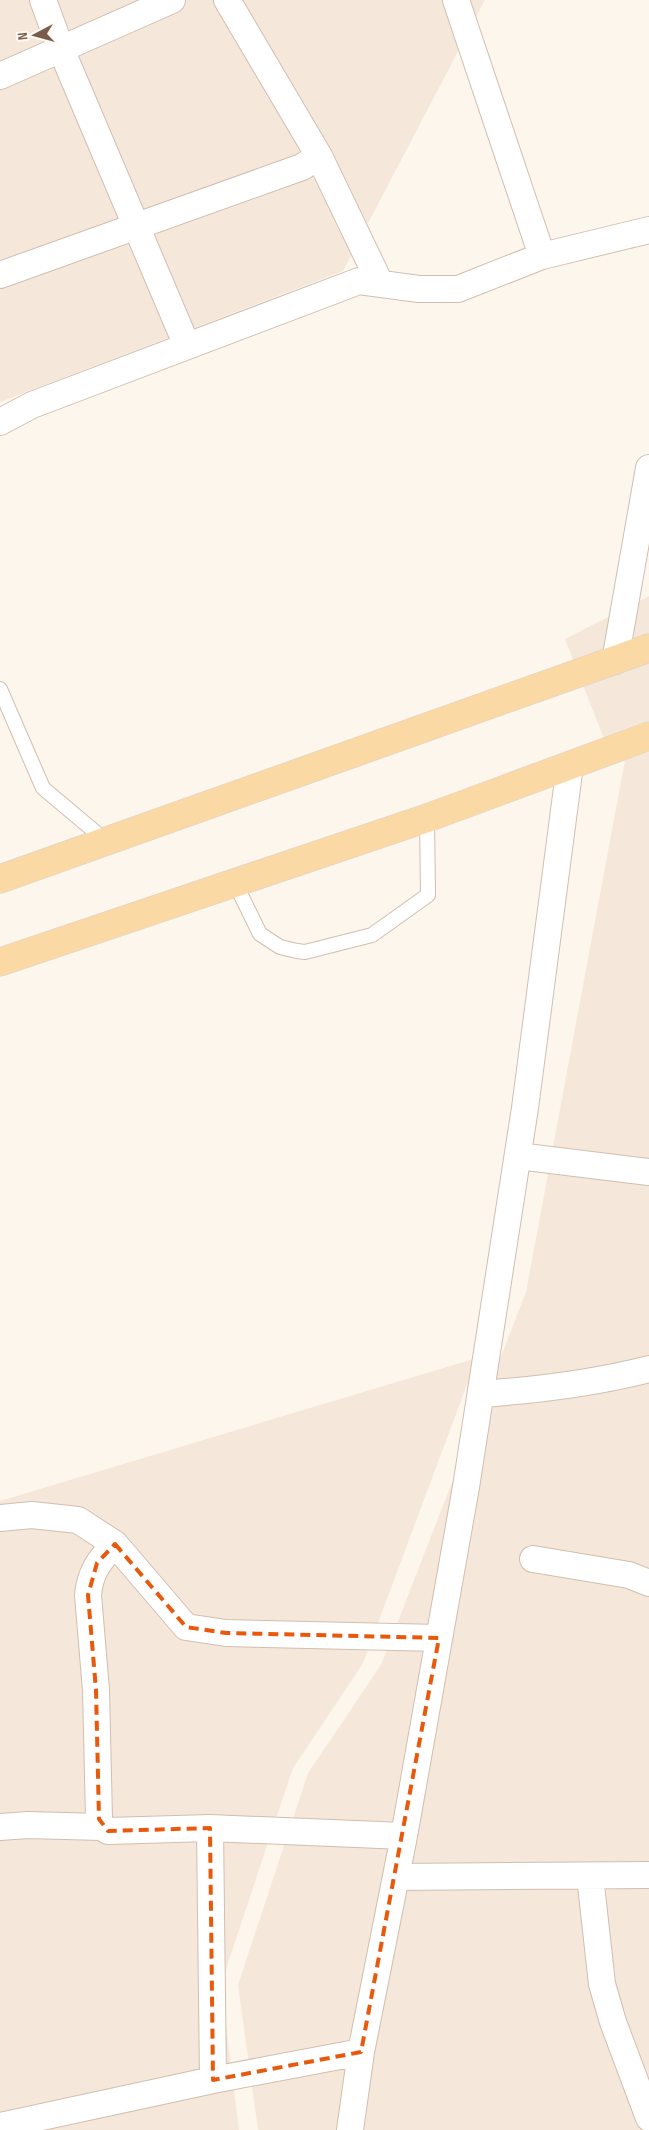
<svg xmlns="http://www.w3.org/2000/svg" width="649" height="2130" font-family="'Sofia Sans Condensed',sans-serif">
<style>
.residential{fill:#f5e8da}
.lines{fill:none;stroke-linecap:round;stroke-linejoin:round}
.lane-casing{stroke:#d1beb0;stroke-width:16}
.street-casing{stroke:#d1beb0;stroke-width:28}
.primary-casing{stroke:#dad1cd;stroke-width:29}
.lane{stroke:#fff;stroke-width:14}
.street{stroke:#fff;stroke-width:26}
.primary{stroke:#fbd9a5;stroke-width:28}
.marked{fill:none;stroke:#e8590c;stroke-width:4;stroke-dasharray:10 6;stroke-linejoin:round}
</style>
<rect width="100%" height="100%" fill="#fdf6ec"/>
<path class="residential" d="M0,0H485L343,271L0,402Z
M649,596V721L604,739L565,639Z
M649,752V2130H258L238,1985L308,1773L381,1665L526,1292L625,760Z
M477,1358L363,1663L293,1768L221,1984L239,2130H0V1501Z"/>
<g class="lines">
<defs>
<path id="lane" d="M0,689L43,788L106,841
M235,883L260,934L280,947L297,951L305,952L372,935L428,895L427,818"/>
<path id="street" d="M43,0L61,49L187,346
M227,0L319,156L380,283
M456,0L542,256
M0,76L172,0
M0,275L302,167L319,156
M0,422L32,405L359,281L419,289H458L542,256L649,230
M615,661L649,468
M518,1156L649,1172
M481,1394C537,1390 594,1383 649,1369
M0,1518L32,1515L78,1520L115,1544L186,1627L226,1633L439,1638
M115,1544C99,1560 90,1573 88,1595L96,1690L99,1819L102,1827L108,1831L210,1828L404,1836
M533,1559L629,1575L649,1583
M0,1827L28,1825L102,1827
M210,1828L213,2080
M590,1876L602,1984L613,2022L649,2118
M396,1877L649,1875
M0,2126L213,2080L361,2052
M350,2130L361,2052L404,1836L466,1487L525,1108L570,765"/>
<path id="primary" d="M0,879L649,648
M0,962L427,818L649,736"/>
</defs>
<use href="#lane" class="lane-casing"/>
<use href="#street" class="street-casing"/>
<use href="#primary" class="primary-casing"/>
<use href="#lane" class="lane"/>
<use href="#street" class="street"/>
<use href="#primary" class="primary"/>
</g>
<path class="marked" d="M115,1544L186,1627L226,1633L439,1638L361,2052L213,2080L210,1828L108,1831L99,1819L96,1690L88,1595L97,1563Z"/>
<g transform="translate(35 35) rotate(264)" stroke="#fffaf3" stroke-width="4" paint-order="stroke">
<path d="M0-4L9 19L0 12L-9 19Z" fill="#7a5c4d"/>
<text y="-8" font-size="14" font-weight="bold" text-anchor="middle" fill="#7a5c4d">N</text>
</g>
</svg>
